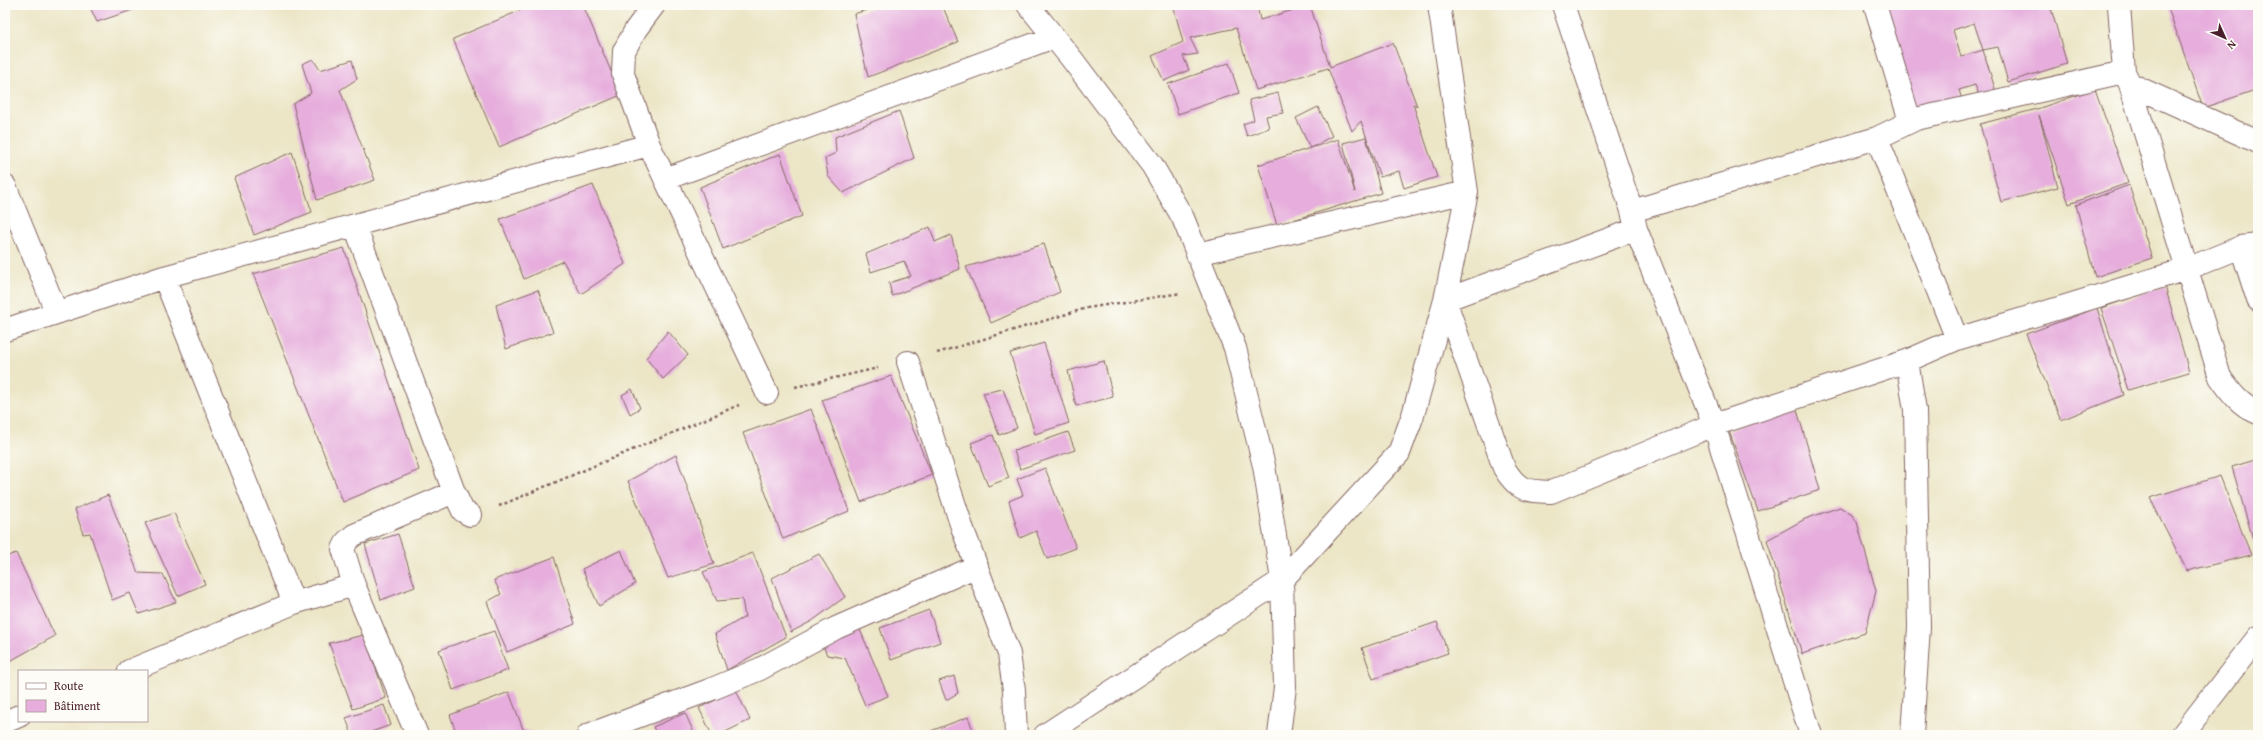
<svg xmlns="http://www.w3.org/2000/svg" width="2263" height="740" font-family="'Gentium Book Plus',serif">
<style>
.building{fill:#e6addd;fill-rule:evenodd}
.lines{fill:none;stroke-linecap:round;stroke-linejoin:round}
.street-casing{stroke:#836562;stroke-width:24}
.path{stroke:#836562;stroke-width:2.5;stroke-dasharray:3 3;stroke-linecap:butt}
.street{stroke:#fff;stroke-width:22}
</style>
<rect width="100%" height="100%" fill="#fdfcf7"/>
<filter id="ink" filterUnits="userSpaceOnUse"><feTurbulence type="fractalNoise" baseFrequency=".025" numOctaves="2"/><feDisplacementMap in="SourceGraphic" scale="8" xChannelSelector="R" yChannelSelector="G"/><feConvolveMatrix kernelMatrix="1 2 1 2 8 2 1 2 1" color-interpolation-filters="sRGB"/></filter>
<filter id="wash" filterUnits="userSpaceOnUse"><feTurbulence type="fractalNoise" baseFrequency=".012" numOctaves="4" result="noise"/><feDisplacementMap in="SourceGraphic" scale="16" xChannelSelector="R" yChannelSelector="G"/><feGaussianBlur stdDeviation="0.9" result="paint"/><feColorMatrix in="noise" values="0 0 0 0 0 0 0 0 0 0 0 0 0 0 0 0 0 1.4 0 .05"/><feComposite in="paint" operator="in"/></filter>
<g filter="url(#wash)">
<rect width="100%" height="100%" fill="#ece6c7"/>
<g id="blocks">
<path class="building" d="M89,5H147L97,22Z
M533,5H583L621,95L499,147L453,39Z
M882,5H942L958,42L868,77L854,14Z
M1173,5H1257L1260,20L1310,5L1330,67L1393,43L1417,106L1413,104L1437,177L1404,188L1399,171L1380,177L1361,121L1352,131L1328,68L1256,90L1236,28L1190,38L1198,54L1183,56L1189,70L1164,81L1152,56L1183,42Z
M1883,5H1969L1970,9L1982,5H2031L2032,7L2050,5L2067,64L2008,82L1998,47L1983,50L1997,95L1981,100L1975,85L1959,90L1963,103L1916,119ZM1974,23L1983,50L1961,57L1953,30Z
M2167,5H2258V89L2203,108Z
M313,59L320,70L352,60L357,79L340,90L375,180L317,200L293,104L311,93L302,64Z
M1229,63L1239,93L1178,114L1168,84Z
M2095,89L2128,183L2069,204L2039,115L2058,187L2001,202L1980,124L2037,109Z
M1278,93L1283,113L1266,116L1269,128L1247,136L1243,124L1254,120L1249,100Z
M1318,107L1332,136L1310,148L1296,118Z
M899,111L914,158L843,193L828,176L825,158L836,153L835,137Z
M1366,137L1381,193L1277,225L1258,165L1338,139L1355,192L1343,143Z
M292,152L312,212L254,235L234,178Z
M780,154L802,216L723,249L700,187Z
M593,185L625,264L581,294L563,261L524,279L500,219Z
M2129,185L2152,258L2095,277L2076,205Z
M930,227L935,242L951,235L960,269L892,296L889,283L911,276L904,261L871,272L866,254Z
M1044,244L1060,292L991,323L966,267Z
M344,248L419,470L343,502L253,274Z
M2165,286L2189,372L2128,390L2101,308Z
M538,290L553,332L506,349L496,305Z
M2097,308L2124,395L2061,420L2026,334Z
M668,331L688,355L663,379L646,358Z
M1044,343L1069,423L1035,434L1010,353Z
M1104,361L1113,397L1076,406L1068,371Z
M891,376L932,475L861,502L822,400Z
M632,389L640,408L630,414L622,395Z
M1003,389L1017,428L999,435L983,393Z
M1795,403L1820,490L1758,511L1729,431Z
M811,409L849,511L783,539L743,433Z
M1068,432L1075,450L1020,469L1014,451Z
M993,435L1009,478L988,486L971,443Z
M676,455L714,564L668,578L628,481Z
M2258,459V552L2257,553L2232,467Z
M1045,468L1076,548L1047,559L1036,531L1020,538L1009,501L1023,495L1017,479Z
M2220,476L2251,555L2187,571L2150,498Z
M108,495L138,573L163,574L176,602L139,614L130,593L112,600L90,533L83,534L75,509Z
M1840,507L1852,515L1857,522L1876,591L1865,633L1802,654L1767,540L1805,519Z
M174,513L205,584L178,596L145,523Z
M398,534L415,587L381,600L365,544Z
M621,550L635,584L599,606L582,569Z
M16,553L55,636L10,661L5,650V557Z
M753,553L786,637L727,670L715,634L745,617L742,599L717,601L703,572Z
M819,554L845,597L812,621L791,632L772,578Z
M554,557L575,624L507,652L487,602L501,594L494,580Z
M929,610L940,642L891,660L880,628Z
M1437,622L1448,653L1373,679L1362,648Z
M858,625L888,696L865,705L845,658L827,655L821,641Z
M494,631L508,670L453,690L439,650Z
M364,635L386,698L353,709L329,643Z
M954,676L958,693L946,700L939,681Z
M736,690L750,720L719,735H712L699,708Z
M509,692L523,729L540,735H457L450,715Z
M384,705L391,725L371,732L372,735H352L346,718Z
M685,713L695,735H657L653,727Z
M968,717L975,735H920Z"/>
</g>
</g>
<g filter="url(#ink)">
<use href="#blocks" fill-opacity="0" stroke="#836562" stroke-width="1"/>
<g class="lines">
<defs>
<path id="street" d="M654,5L636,29L624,51L623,74L649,145L767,393
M1028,5L1071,58L1152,165L1183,218L1235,348L1264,466L1282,580L1285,687L1279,735
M1563,5L1632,211L1636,229L1714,425L1811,735
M1875,5L1910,121L1916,119
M2119,5L2124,72L2130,84L2220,377C2231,393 2240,405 2258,413
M2130,84L2258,142
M1877,138L1957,339
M665,179L1054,37
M5,186L56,311
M1632,211L1877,138L1916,119L2124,72
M355,226L454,492L463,511L470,515
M1636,229L1445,300L1504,468C1518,491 1526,491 1551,492L1714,425L1907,361L1957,339L2187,269L2241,247L2258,245
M2241,247L2258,300
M1197,254L1467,192
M164,277L294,603
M5,330L164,277L649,145
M1907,361L1915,410L1919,627L1912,735
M908,362L962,527L1009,654L1014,690L1016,735
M129,671L294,603L354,585
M5,722L19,716
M417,735L354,585L343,549L347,541L354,535L454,492
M588,735L712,689L760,669L836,628L977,566
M1045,735L1282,580L1399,453L1413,415L1445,300L1467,192L1439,5
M2182,735L2258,637"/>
</defs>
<use href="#street" class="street-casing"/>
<path class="path" d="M937,353L1087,308L1181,293
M795,387L878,368
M499,506L739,405"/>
<use href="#street" class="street"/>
</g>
</g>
<rect width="2263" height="740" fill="none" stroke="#fdfcf7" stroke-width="20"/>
<rect x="18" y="670" width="130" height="52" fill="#fdfcf7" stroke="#b5a4a5"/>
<rect x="26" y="683" width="20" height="6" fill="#ffffff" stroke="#b5a4a5"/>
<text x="54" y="690" font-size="12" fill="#4a1f2b">Route</text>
<rect x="26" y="700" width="20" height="12" fill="#e6addd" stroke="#b5a4a5"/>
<text x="54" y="710" font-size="12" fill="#4a1f2b">Bâtiment</text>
<g transform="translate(2225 38) rotate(135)" stroke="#fdfcf7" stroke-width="3" paint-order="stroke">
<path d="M0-3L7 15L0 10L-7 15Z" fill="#4a1f2b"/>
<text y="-6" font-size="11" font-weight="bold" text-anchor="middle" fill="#4a1f2b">N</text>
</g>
</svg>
